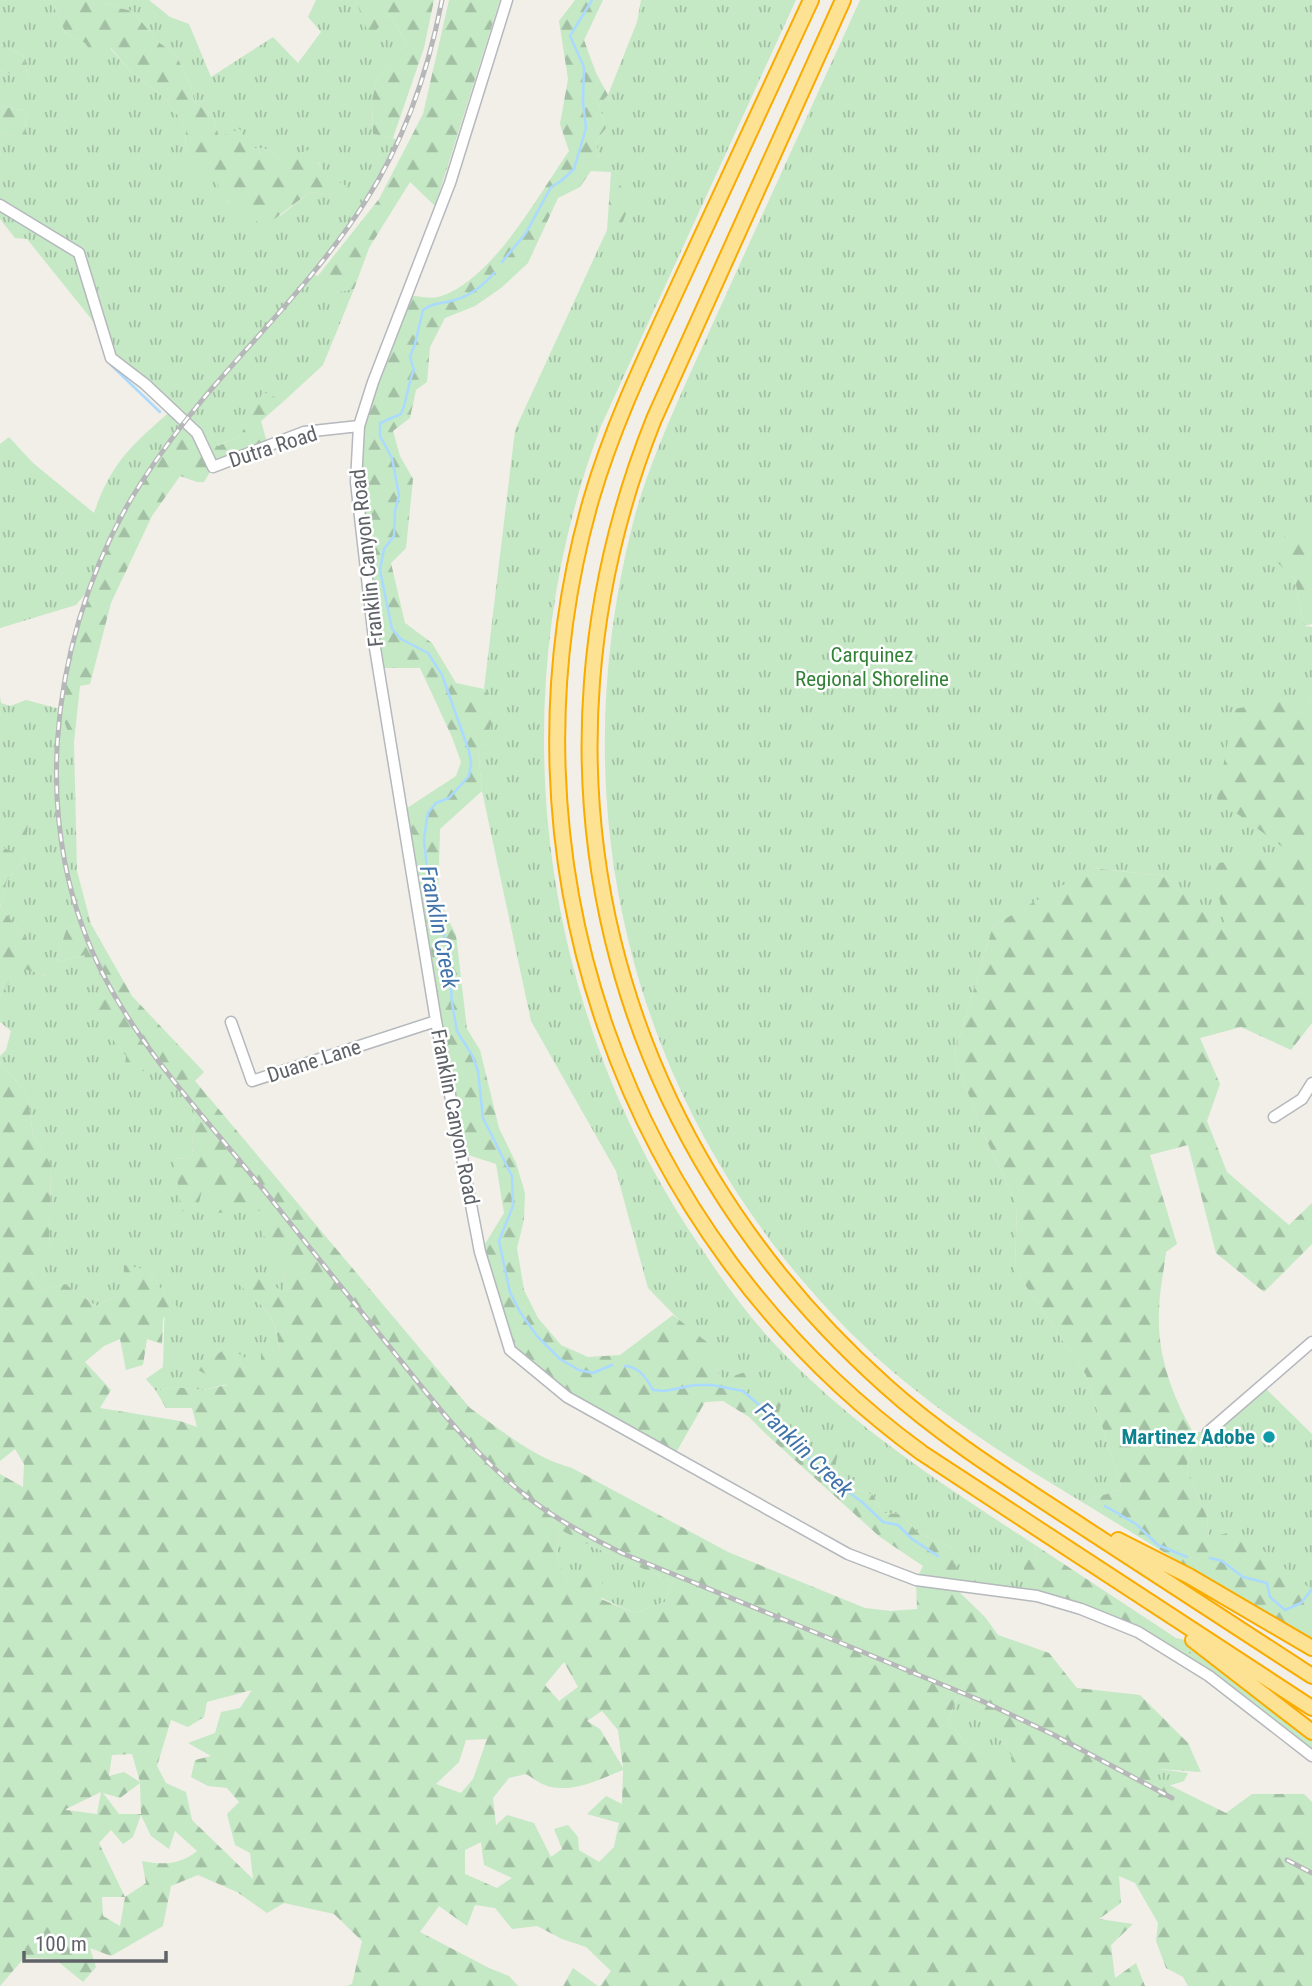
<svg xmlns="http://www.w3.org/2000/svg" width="1312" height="1986" font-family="'Roboto Condensed',sans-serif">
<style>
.grass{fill:url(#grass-tufts)}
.forest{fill:url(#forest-firs);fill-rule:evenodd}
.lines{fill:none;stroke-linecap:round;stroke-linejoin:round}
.stream{stroke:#aadaff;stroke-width:2.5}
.minor-casing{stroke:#b5b8bc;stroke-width:13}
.highway-casing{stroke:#f9ab00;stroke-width:18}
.minor{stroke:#fff;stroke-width:10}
.highway{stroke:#fde293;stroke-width:14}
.rail-casing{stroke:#b6b7b8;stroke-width:5}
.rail{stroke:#fff;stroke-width:2.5;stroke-dasharray:8;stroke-linecap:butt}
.culture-dot{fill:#0f9aa8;stroke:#fff;stroke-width:2.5}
.labels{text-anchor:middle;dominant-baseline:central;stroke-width:5;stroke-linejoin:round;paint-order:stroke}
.street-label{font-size:21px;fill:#5f6368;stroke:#fff}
.park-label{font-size:21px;fill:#348238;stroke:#fff}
.culture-label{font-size:21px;font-weight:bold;fill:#0d838f;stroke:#fff;text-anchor:end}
.water-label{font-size:23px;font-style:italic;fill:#4174aa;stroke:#fff}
</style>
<defs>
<pattern id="grass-tufts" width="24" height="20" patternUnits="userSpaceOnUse" patternTransform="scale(1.75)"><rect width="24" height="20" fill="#c5e8c5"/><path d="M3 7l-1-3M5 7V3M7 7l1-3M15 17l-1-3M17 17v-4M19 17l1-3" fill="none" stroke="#a3c0a4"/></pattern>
<pattern id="forest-firs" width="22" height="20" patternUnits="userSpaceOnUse" patternTransform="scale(1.75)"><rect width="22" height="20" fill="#c5e8c5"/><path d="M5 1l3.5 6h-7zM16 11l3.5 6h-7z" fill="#a3c0a4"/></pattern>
</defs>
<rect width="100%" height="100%" fill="#f1efe8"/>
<path class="grass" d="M0,0H51L66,34L85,43L110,48L130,71L166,99L186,127L185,155L217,171C221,215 244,210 280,216L310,192L332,195L327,177L318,162H284L267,149L249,148L219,137L213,116L194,101L191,86L176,55L157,41L133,11L119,8L101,0H149L170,17L189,24L211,77L273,37L298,63L321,32L308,17L316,0H357L358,7L370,36L390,15L407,43L377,79L372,100L373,133L399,140L363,206L312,272L337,292L354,289L323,365L284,401L263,393L240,436L217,446L197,433L179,429L137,490L106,549L89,589L76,605L0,628V444L9,437L33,463L94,513C111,462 133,444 172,410L111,358L105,336L27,239L15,238L0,219V133L9,136L26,133L25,111L0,106V71L28,77L23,55L0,45Z
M641,0H796L601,426C499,694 536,1001 695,1239C718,1274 742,1308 770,1339C847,1423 940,1483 1035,1545L1037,1559L1021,1562L1037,1596L952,1585L956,1550L917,1532L902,1514L883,1513L873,1495L856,1489L835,1467L814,1461L779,1432L767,1435L749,1417L778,1415L758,1404L743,1391L722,1380L713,1363V1347L688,1329L648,1288L616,1171L531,1021L482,791L478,750L486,744L490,696L484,689L515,430L607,230L620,228L611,172L590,171L599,158L596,141L606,128L599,105L608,95L637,22Z
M860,0H1312V524H1299L1268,552L1295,580L1304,626L1312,627V702L1308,696L1293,855L1231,940L1166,876L1093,868L993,926L954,1055L982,1131L1017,1204L1015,1270L1086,1375L1122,1489L1091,1499L1087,1505C998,1452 911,1396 838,1320C632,1105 559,811 633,523C645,476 665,431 684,387Z
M0,696L1,703L10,706L26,700L60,709L74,742L77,871L91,924L67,927L56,962L85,955L106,980L111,1037L126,1056L124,1080L161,1062L194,1104L192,1158L175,1159L203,1185L279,1210L261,1229L285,1272L283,1293L238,1283C262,1305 278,1316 279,1352L261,1369H197L228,1384L202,1390L174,1387L156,1391L146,1379L163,1367L165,1296L149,1270L123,1293L96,1306L65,1284L42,1291L28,1269L49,1256L51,1165L33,1134L27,1094L0,1062V1056L6,1050L11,1031L0,1022V997L18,966L46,976L23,934L0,907L7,880L25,858L0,846Z
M1262,1385L1312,1434V1643L1209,1538L1207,1517L1187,1472L1188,1452Z
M559,1528L587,1544L673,1582L665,1602L634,1613L568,1582L557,1559Z
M1176,1638L1195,1642L1312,1732V1756L1209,1676Z
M957,1697L981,1707L980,1721L1006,1745L1019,1771L969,1748L948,1721Z
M1159,1769L1188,1773L1184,1781L1168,1786L1150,1776Z"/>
<path class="forest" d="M51,0H101L119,8L133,11L157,41L176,55L191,86L194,101L213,116L219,137L240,129L249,148L267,149L284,162L307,150C325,169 321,175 347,186L332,195L310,192L265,226L235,209L219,192L217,172L192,171L185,155L186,127L166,99L130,71L111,48L95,57L85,43L66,34Z
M357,0H434L424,48L393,138L373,134L372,100L377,79L407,43L390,15L370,37L358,7Z
M449,0H500L435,206L410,182L369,248L354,289L337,292L317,277L379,199L423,114Z
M575,0H603L584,40L596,73L608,95L599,105L606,128L596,141L599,159L580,187L558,198L528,263L501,288L475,306L445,318L430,347L427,382L416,390L410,418L393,431L400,456L413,479L406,548L391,563L405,623L432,643L456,683L484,689L490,696L492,720L486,744L478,750L482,791L440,829L438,899L456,935L467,1029L480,1050L499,1128L516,1163L525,1193L524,1220L517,1248L524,1290L538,1318L561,1345L588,1357L620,1355L673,1315L713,1347V1363L722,1380L745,1372L753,1378L744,1391L758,1404L783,1398L778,1415L749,1417L723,1401L705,1402L674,1456L567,1397L510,1350L480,1252L504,1213L496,1164L462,1153L401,812L456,776L461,762L452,737L420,668H379L363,554L359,426L406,295C416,296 429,299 438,297C491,283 539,194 569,151L560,124L568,79L559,21Z
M0,45L23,55L28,78L0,71Z
M0,106L25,111L26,134L9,136L0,133Z
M611,172L631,201L620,229L607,230Z
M263,392L284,401L261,421L268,446L213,467L204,482H197L180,476L152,516L111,603L90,684L80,686L74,742C69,732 61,718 61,707C60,688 67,667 71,649C91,567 129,496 179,429L185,426L218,446L240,436Z
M1299,524H1312V624L1304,626L1295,580L1267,552Z
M1308,696L1312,702V1023L1291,1050L1241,1027L1200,1038L1220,1084L1207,1121L1227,1172L1289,1225L1312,1203V1244L1264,1292L1216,1253L1188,1145L1150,1155L1177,1244L1166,1252C1164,1271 1159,1292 1159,1312C1157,1354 1172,1396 1193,1432H1208L1188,1452L1187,1472L1207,1517L1209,1538L1238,1530L1312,1590V1643L1087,1505L1091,1499L1122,1489L1086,1375L1015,1270L1017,1204L982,1131L954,1055L993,926L1092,868L1166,876L1230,938L1210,864L1292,854L1217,799L1234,709Z
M12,817L28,820L25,858L7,880L0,907V846L24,857L1,828Z
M0,907L23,934L47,976L18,967L0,997Z
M91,924L132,996L204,1072L195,1081L470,1408C501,1430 535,1459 572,1468L728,1552L865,1608L891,1611L917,1609L916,1580L923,1566L880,1537L767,1435L779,1432L814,1461L838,1452L835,1467L856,1489L873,1495L883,1513L902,1514L917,1532L956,1550L957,1569L952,1585L985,1617L998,1635L1049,1653L1077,1688L1140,1695L1188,1743L1201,1772L1159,1769L1151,1776L1226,1813L1252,1794H1304L1312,1802V1986H1188L1183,1977L1166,1968L1156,1941L1158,1923L1135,1883L1119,1876L1121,1903L1099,1919L1133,1924L1111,1945L1115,1978L1136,1963L1145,1986H600L611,1971L586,1947L562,1939L537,1926L512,1929L495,1908L475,1905L467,1926L439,1906L420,1932L489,1968L509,1976L518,1986H346L352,1984L362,1941L334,1914L284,1903L267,1913L237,1892L198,1875L171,1886L163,1926L111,1956L90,1948L96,1967L83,1982L55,1959L24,1958L0,1986V1474L23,1487L24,1464L15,1449L0,1461V1062L27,1094L33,1134L51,1165L49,1257L28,1269L42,1291L65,1284L96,1306L123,1293L124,1265L149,1270L165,1296L180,1309L163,1318L162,1344L147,1339L143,1365L126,1370L120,1339L104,1346L85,1362L111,1390L100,1408L180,1421L197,1427L192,1408H166L156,1391L174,1387L202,1390L227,1385L196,1369L228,1347L261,1368V1345L279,1351C278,1316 262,1305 237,1283L258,1274L283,1292L285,1272L260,1229L278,1210L213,1213L203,1186L196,1215L182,1211L174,1159L192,1158L194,1104L161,1062L123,1081L126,1056L111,1037L92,1003L106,980L82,973L85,955L56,962L67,927ZM559,1529L587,1544L673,1582L665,1602L634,1613L601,1599L603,1570L568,1582L557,1559ZM564,1662L578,1687L559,1701L545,1685ZM252,1690L240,1708L221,1712L215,1733L188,1743L211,1756L195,1760L191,1777L208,1786L227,1788L239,1802L227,1814L235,1845L250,1853L253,1879L192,1820L186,1792L166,1783L157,1766L171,1720L188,1727L204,1717L207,1702ZM957,1697L981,1707L979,1721L1006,1745L1018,1770L969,1748L948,1721ZM602,1711L618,1730L623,1768L600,1729L587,1721ZM487,1739L473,1779L461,1793L436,1784L459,1762L466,1740ZM132,1754L140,1782L124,1772L109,1776L112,1755ZM623,1770L622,1804L606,1796L587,1814L619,1823L614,1847L599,1862L579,1850L578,1837L568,1825L554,1829L562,1849L551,1857L534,1823L507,1815L496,1825L493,1798L509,1778L526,1774C533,1778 543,1786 551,1787C577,1792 600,1779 623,1770ZM140,1783L141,1814H119L103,1793L120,1798ZM101,1792L97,1814L66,1810V1809ZM141,1815L151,1836L169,1849L175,1831L197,1851C180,1865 163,1865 142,1861L146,1883L125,1897L99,1843L111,1830L123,1844L133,1837ZM481,1842L484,1865L512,1878L497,1888L465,1874V1850ZM102,1897H125L120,1926L103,1916Z
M1035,1545L1176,1638L1209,1676L1153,1641L1037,1596L1020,1561L1037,1559Z
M573,1968L598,1986H563Z"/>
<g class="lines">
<path class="stream" d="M502,262L526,233L551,187L561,181L574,169L586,128L583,102L584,67L570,36L592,0
M494,273C482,287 469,297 451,301C439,304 433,303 423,310L415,344L410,357L414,370C407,385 408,399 401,414L380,423V436L392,458L399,495L395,511L394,536L384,549L380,570L392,629L401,639L428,653L442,675L469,751L471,763L469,776L449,798L436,803L428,813L424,839L430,900L445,938L449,956L452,1003L457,1031L472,1055L478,1071L483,1118L512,1176L513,1206L499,1241L510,1292L520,1312L537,1336L560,1359L579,1370L593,1373L612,1365
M111,365L160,412
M625,1366C640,1367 647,1379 653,1390L665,1391L695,1385H712L743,1391L758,1404L779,1432L836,1483L862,1502L883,1522L898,1525L912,1539L938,1556
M1105,1506L1136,1524L1158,1545L1187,1557
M1210,1558L1222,1561L1243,1577L1267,1583L1270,1597L1285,1610L1301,1603L1312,1589"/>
<defs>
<path id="minor" d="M507,0L450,183L373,382L359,426L356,482L375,648L436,1021L480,1252L510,1350L567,1397L848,1554L916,1580L1037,1596L1081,1609L1138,1632L1209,1676L1312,1756
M0,205L79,253L111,358L145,384L197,433L213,467L304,432L359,426
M231,1022L252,1081L436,1021
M1274,1117L1302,1099L1312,1083
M1208,1432L1312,1342"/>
<path id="highway" d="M811,0C769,91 726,182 684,274C650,348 614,421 591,500C489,857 623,1235 922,1453L1312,1708
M843,0L654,419C514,768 607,1137 886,1386C947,1441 1018,1484 1086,1529C1161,1578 1236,1627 1312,1676
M1118,1540L1189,1576L1312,1648
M1193,1640L1312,1732"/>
</defs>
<use href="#minor" class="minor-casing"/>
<use href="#highway" class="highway-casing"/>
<use href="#minor" class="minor"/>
<use href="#highway" class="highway"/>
<defs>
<path id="rail" d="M442,0C428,72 405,140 365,202C320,273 258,334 203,399C175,433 149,468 127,506C48,648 28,831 105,978C145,1055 208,1121 263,1189C306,1243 349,1297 393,1351C436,1405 479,1461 534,1502C562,1523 593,1539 624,1554L982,1701L1054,1735L1172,1798
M1287,1860L1312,1873"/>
</defs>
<use href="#rail" class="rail-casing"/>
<use href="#rail" class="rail"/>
</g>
<circle class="culture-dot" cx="1269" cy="1437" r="7"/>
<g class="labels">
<g class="street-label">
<text transform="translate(273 447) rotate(-18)">Dutra Road</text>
<text transform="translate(367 558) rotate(-96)">Franklin Canyon Road</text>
<text transform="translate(314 1061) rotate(-18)">Duane Lane</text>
<text transform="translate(455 1117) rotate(79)">Franklin Canyon Road</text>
</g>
<g class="park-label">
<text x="872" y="655">Carquinez<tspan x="872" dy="24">Regional Shoreline</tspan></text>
</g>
<g class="culture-label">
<text x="1255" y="1437">Martinez Adobe</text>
</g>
<g class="water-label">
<text transform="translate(439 927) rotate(79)">Franklin Creek</text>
<text transform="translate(804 1450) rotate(44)">Franklin Creek</text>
</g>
</g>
<path d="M24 1951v10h142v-10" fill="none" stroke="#5f6368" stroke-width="3.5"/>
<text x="35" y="1951" font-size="21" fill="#5f6368" stroke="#ffffff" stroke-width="5" paint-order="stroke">100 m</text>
</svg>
